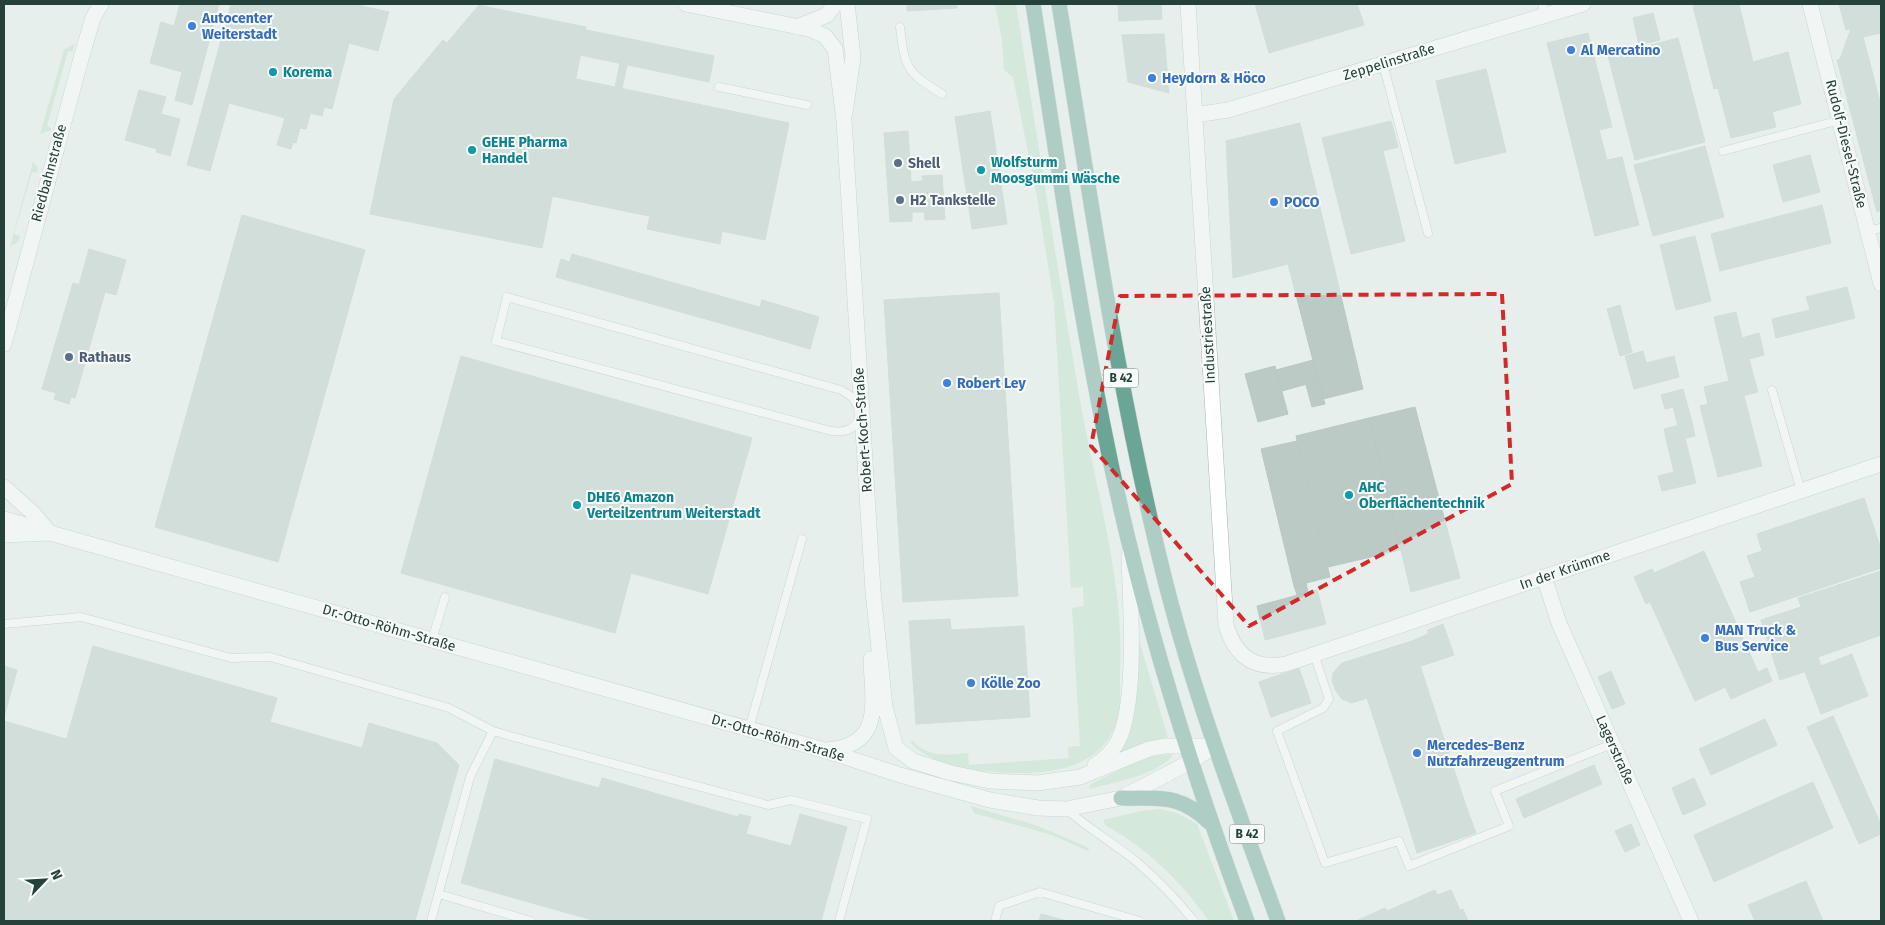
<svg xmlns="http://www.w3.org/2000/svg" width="1885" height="925" font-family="'Fira Sans',sans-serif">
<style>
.green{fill:#bfe0c8}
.building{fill:#bbcac4;stroke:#b8c9c2}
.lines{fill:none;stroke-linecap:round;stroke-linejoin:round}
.lane-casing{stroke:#a8b8b2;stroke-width:9}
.street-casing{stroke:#a8b8b2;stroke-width:16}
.secondary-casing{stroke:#a4bbb3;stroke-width:16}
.primary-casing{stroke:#c2cac8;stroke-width:16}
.lane{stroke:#fff;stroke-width:8}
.street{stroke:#fff;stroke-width:15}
.secondary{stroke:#fff;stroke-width:15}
.primary{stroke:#6aa596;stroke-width:15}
.marked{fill:none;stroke:#d62828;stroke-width:4;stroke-dasharray:10 6;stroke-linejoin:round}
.shop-dot{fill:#3f7fe0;stroke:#f7fbf9;stroke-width:2}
.culture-dot{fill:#0f9aa8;stroke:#f7fbf9;stroke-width:2}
.service-dot{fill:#5c6f8a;stroke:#f7fbf9;stroke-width:2}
.labels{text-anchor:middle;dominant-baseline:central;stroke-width:4;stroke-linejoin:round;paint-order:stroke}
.shield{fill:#f7fbf9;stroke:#637a73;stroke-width:1}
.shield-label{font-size:12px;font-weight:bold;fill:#24423a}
.shop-label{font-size:14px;font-weight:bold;fill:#366cbe;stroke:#f7fbf9;text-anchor:start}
.street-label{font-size:14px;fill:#24423a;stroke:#f7fbf9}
.culture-label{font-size:14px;font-weight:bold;fill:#0d838f;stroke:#f7fbf9;text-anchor:start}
.service-label{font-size:14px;font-weight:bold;fill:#4e5e75;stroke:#f7fbf9;text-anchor:start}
</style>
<rect width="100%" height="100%" fill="#e6efeb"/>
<path class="green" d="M995,4H1016C1037,136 1057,268 1080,400C1096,492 1125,583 1120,676C1120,692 1121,709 1116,724C1100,767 1054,774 1014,773C982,772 933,768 910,742L913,741C928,758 947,755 968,753L969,765L1069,758L1068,747L1080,746L1072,608L1084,606L1083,587L1071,588L1054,303L1037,197L1013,77L1004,70L1002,40Z
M75,43L72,52L68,51L47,126L51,128V130L40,134L64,50Z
M33,162L38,168L37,173L32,172L14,234L20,236L18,242L10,246L4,269Z
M1138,637L1169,741L1114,755Z
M1171,754L1172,757C1150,777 1118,781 1089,789L1091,784L1146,757Z
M971,806L1035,825L1085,846L1089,849L1088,851L1052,835L974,813Z
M1160,809L1177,813L1197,824L1234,921H1209C1182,883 1148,848 1106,826L1103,820L1141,811Z"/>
<path class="building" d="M180,4H219L192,105L175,100L182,72L150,63L161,22L174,26Z
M231,4H352L324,107L313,104L306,129L300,128L296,143L293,142L291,149L277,145L285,118L229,103L210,171L187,165Z
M352,4L389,12L378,51L342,41Z
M907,4H957V8L907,11Z
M1118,4H1161L1162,19L1119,21Z
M1255,4H1357L1364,25L1269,53Z
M1701,4H1739L1753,62L1788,52L1801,104L1772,112L1776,127L1731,138L1718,88L1714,89L1693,6Z
M1839,4H1881V21L1846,30Z
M479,5L492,8L489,24L423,105L394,99L443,40L447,43Z
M492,8L586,27L542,248L370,214L394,99L423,105L489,24Z
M1653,13L1660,40L1639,45L1633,18Z
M1880,22L1881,33L1863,37L1867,52L1840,59L1851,29Z
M586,30L714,56L709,82L580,55Z
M1588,33L1612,127L1599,130L1607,160L1622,157L1639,225L1595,236L1547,43Z
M1164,34L1169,93L1128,82L1122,35Z
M1678,38L1705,142L1635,160L1608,56Z
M342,41L349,43L332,109L324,107Z
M1867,52L1881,106V210L1877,212L1837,60Z
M620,63L627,65L622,88L615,87Z
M1486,69L1506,152L1455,164L1436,81Z
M576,79L789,123L765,240L552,196Z
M139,90L166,97L161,114L180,119L170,156L156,152L157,149L125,140Z
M313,104L324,107L322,116L311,113Z
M990,111L1007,224L972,229L955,117Z
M1391,121L1398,147L1383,151L1405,241L1351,254L1322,138Z
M1300,123L1363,389L1323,399L1288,264L1233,278L1226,141Z
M908,131L911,182L922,181L924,212H912V221L890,222L884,133Z
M1705,146L1724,217L1653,236L1634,165Z
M1810,155L1820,192L1783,202L1773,165Z
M942,175L945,219L925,220L922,176Z
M1822,205L1831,243L1720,271L1711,234Z
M242,215L365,250L278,562L155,527Z
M650,216L722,231L720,244L647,229Z
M1695,236L1711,301L1676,310L1660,245Z
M89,249L126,260L116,295L79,285Z
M572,254L759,307L752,332L556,277L561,259L570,262Z
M73,283L105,292L75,398L71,397L69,404L54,399L56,393L42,389Z
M1847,287L1855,318L1776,338L1772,319L1810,310L1806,297Z
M999,293L1018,596L903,602L884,300Z
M762,300L819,317L810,349L752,332Z
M1620,305L1632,352L1620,356L1607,309Z
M1736,312L1742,338L1759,333L1764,355L1749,359L1758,392L1708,404L1704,387L1729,381L1714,317Z
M1643,351L1646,363L1674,356L1679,377L1634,389L1625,356Z
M461,356L752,438L708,594L631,573L615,633L401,573Z
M1313,360L1318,381L1282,391L1276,370Z
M1275,366L1288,414L1258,422L1245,374Z
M1318,381L1325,404L1312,407L1306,385Z
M1683,389L1692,422L1678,426L1673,407L1665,409L1661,395Z
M1744,396L1762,466L1718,477L1700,406Z
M1415,407L1460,578L1411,592L1369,418Z
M1369,418L1401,550L1328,567L1296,436Z
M1692,422L1695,436L1667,443L1664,429Z
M1685,438L1696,483L1662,491L1658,476L1674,472L1667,443Z
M1297,441L1330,577L1294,586L1261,449Z
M1864,498L1881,549V568L1750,612L1740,582L1755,577L1747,556L1762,551L1757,534Z
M1704,551L1758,672L1695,701L1650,602L1646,604L1634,577L1652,569L1654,573Z
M1881,571V635L1818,657L1798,598Z
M1306,583L1308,592L1297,595L1294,586Z
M1317,590L1326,624L1265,640L1257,606Z
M1801,607L1821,666L1780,680L1761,620Z
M950,619L951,630L1024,626L1030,717L916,724L909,621Z
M1443,624L1454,655L1421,666L1412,641L1428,634V630Z
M1412,641L1465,803L1408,823L1367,698L1352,703L1342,699L1336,691L1332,681L1333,673L1342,663Z
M93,646L277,698L270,722L408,761L363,921H15Z
M1852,654L1868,696L1821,714L1805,672Z
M4,666L17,670L4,717Z
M1299,668L1311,703L1271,717L1259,682Z
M1767,668L1772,681L1731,699L1725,687Z
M1611,671L1625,704L1612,709L1598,677Z
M1833,716L1857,771L1832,783L1807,727Z
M1765,719L1777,745L1711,775L1699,749Z
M4,721L66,739L15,921H4Z
M369,723L437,743L459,765L415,921H387L399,879L376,873L408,761L362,748Z
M495,759L599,788L602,778L738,817L739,814L751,817L746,834L791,846L800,814L847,827L821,921H596L461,883Z
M1594,765L1602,784L1524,818L1516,799Z
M1857,771L1881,825V834L1859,844L1832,783Z
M1694,778L1706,805L1683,815L1672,788Z
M1813,782L1833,828L1714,882L1694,835Z
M1465,803L1476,833L1417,853L1408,823Z
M1631,824L1640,845L1625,852L1615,831Z
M376,873L399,879L387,921H363Z
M1806,881L1823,921H1755L1748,905Z
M1435,890L1449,921H1356L1385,908L1387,911Z
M1451,890L1460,910L1447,916L1437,895Z
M1463,909L1468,921H1449L1447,916Z
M1041,914L1067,921H1039Z"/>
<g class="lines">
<defs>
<path id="lane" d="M1542,4L1545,15
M900,27C905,68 906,72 942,94
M1383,64L1428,233
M719,87L807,105
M1723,151L1840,120
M1868,231L1881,228
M507,297L841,390L852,397L862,413C856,429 847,433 831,431L496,341Z
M1772,390L1801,491
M4,624L81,617L231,658L270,657L449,708L493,731L510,736L768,805L791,800L867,819L839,921
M432,640L445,597
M1314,654L1329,699L1323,708L1277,731L1325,863L1399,841L1409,866L1509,826L1495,791L1612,744
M749,729L802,539
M1066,809C1089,829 1115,844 1138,863C1158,880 1177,900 1194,921
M439,894L531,921
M431,921L470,777L493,731
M995,921L999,906L1040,892L1140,921"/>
<path id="street" d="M1188,4L1226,625C1235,656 1254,670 1286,664L1544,577
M797,27L827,15L835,4
M845,113L853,57L847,4
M1195,115L1228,110L1583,4"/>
<path id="secondary" d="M686,4L809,29L825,36L835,49L844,120L873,591L885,707L896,748L913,761L951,773L990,781L1038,783L1080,777L1149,749L1164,746H1215
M1810,4L1881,284
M4,344L82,55L93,18L101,4
M4,487L33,513L50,533
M4,519L39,529
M4,535L50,533L824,750L900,775L990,800L1038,808L1066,809L1121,798L1190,762L1215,746
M827,750C885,745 872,701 871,659
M1095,765C1104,759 1113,751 1118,741C1138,701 1130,600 1129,554
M1691,921L1559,623L1544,577L1881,464"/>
<path id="primary" d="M1033,4C1055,144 1075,285 1103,425C1136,594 1187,760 1247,921
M1059,4C1091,199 1118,396 1167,588C1196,701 1238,811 1278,921
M1121,798C1160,799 1179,793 1209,822"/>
</defs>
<use href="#lane" class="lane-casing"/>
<use href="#street" class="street-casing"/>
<use href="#secondary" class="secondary-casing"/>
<use href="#primary" class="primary-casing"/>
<use href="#lane" class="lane"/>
<use href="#street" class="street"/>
<use href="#secondary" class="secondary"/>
<use href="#primary" class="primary"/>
</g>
<path d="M0 0H1885V925H0ZM1502,294L1512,484L1249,626L1091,446L1120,296Z" fill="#e6efeb" fill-opacity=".55" fill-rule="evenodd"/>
<path class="marked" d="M1502,294L1512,484L1249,626L1091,446L1120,296Z"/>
<g class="shop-dot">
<circle cx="192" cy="26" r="5"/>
<circle cx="1571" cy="50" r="5"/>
<circle cx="1152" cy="78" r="5"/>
<circle cx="1274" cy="202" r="5"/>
<circle cx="947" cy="383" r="5"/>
<circle cx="1705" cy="638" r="5"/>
<circle cx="971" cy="683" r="5"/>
<circle cx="1417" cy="753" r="5"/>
</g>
<g class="culture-dot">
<circle cx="273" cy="72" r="5"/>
<circle cx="472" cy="150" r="5"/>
<circle cx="981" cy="170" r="5"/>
<circle cx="1349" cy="495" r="5"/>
<circle cx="577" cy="505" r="5"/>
</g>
<g class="service-dot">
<circle cx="898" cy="163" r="5"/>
<circle cx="900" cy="200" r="5"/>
<circle cx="69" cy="357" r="5"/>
</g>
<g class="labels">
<g class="shield">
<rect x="1103.5" y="368.5" width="35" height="19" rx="4"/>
<rect x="1229.5" y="824.5" width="35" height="19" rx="4"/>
</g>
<g class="shield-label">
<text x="1121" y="378">B 42</text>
<text x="1247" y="834">B 42</text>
</g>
<g class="shop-label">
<text x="202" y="18">Autocenter<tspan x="202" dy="16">Weiterstadt</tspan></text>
<text x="1581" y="50">Al Mercatino</text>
<text x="1162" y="78">Heydorn &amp; Höco</text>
<text x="1284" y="202">POCO</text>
<text x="957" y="383">Robert Ley</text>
<text x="1715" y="630">MAN Truck &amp;<tspan x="1715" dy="16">Bus Service</tspan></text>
<text x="981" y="683">Kölle Zoo</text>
<text x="1427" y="745">Mercedes-Benz<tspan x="1427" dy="16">Nutzfahrzeugzentrum</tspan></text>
</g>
<g class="street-label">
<text transform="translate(1389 62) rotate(-17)">Zeppelinstraße</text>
<text transform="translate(1846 144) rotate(76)">Rudolf-Diesel-Straße</text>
<text transform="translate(49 173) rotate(-75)">Riedbahnstraße</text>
<text transform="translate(1208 335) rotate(-93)">Industriestraße</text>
<text transform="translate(863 430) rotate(-94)">Robert-Koch-Straße</text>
<text transform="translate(1565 570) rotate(-19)">In der Krümme</text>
<text transform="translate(389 628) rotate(16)">Dr.-Otto-Röhm-Straße</text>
<text transform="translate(778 738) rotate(16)">Dr.-Otto-Röhm-Straße</text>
<text transform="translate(1615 750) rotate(66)">Lagerstraße</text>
</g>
<g class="culture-label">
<text x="283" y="72">Korema</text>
<text x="482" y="142">GEHE Pharma<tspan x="482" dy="16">Handel</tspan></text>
<text x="991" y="162">Wolfsturm<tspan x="991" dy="16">Moosgummi Wäsche</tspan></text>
<text x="1359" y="487">AHC<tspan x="1359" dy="16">Oberflächentechnik</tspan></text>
<text x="587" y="497">DHE6 Amazon<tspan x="587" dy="16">Verteilzentrum Weiterstadt</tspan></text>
</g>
<g class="service-label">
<text x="908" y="163">Shell</text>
<text x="910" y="200">H2 Tankstelle</text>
<text x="79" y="357">Rathaus</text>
</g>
</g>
<rect width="1885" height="925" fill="none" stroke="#24423a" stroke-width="10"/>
<g transform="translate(45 880) rotate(65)" stroke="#f7fbf9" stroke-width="4" paint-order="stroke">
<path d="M0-4L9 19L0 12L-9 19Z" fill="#24423a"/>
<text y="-8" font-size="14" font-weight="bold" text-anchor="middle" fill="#24423a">N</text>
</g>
</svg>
